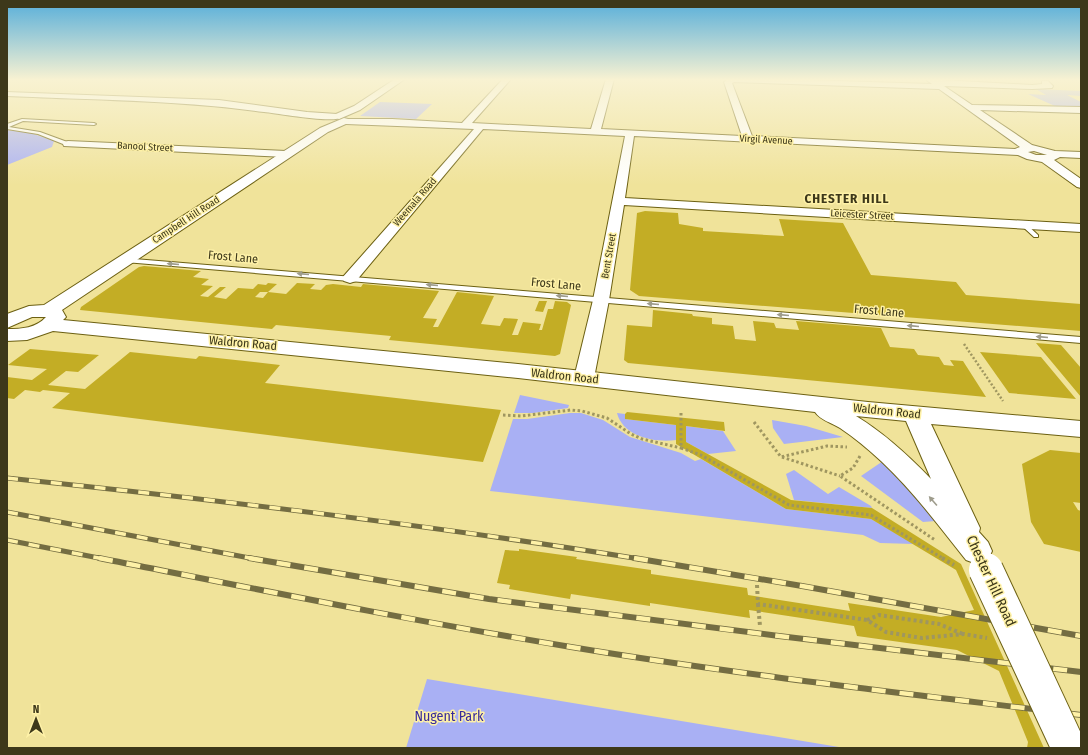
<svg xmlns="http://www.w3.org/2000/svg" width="1088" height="755" font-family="'Fira Sans Condensed',sans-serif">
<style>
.green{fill:#a9b0f4}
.building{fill:#c3ad25;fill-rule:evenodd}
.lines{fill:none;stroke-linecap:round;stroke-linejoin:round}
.lane-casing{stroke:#6c6012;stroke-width:2}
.street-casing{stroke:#6c6012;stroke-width:2}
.secondary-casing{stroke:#6c6012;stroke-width:2}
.path-far2{stroke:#9f9660;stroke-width:2.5;stroke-dasharray:2 2;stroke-linecap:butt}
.path-far1{stroke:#9f9660;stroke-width:3;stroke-dasharray:2.5 2.5;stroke-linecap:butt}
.path{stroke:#9f9660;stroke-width:4;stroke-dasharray:3 3;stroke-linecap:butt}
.lane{fill:#fff;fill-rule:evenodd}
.street{fill:#fff;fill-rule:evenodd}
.secondary{fill:#fff;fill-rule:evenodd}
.rail-far1-casing{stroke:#746d42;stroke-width:5}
.rail-casing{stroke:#746d42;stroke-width:6}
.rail-far1{stroke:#fef1a7;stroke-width:3.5;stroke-dasharray:11;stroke-linecap:butt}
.rail{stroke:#fef1a7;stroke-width:4.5;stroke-dasharray:14;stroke-linecap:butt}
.secondary-bridge-casing{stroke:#6c6012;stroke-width:36;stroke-linecap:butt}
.secondary-bridge{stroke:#fff;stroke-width:34}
.oneway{fill:#9e9c8c}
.labels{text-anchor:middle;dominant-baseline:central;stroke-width:3;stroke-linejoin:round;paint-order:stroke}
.far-street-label{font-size:10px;fill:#3d381a;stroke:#fef1a7}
.street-label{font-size:12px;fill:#3d381a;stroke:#fef1a7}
.far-district-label{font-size:13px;font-weight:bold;letter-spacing:1px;fill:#3d381a;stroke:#fef1a7}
.near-street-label{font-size:14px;fill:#3d381a;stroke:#fef1a7}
.near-park-label{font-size:14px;fill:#372a9c;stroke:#fef1a7}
</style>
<rect width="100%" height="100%" fill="#f0e39a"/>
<path class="green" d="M1036,89L1081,91V96L1067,95L1081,102V108L1057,107L1028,94L1046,95Z
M380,102L432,104L416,119L360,116Z
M7,130L31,133L54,141L52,147L7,165Z
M520,395L569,405L568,408L533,413H514Z
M570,413H581L603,420L630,437L681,453L695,461L701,459L786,509L871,519L914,544L880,543L863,535L490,491L513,419H527Z
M617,413L625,414V419L676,425V440C656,443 623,437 617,413Z
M772,420L806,426L843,437L784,444L773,428Z
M686,426L723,431L736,451L708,454L686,442Z
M886,459L936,521L923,522L861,476Z
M794,470L828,494L839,487L871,506L872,508L794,500L786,474Z
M427,679L845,748H406Z"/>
<path class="building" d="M645,211L678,213L679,224L703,228V231L784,236L779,219L843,223L871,275L956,282L966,295L1081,304V331L639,296L630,290L637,213Z
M144,266L201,271L193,277L209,279L201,285L213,286L200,296L208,297L220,287H226L214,297L226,299L238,288L253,289L258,284L266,285L268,283L277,284L268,292L286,294L297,283L315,284L310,289L321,290L326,285L333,284L361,287L363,284L439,291L423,318L437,319L433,327H438L457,292L494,296L481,324L500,326L504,318L518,319L512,335H518L523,322L541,324L539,330H542L548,309H553L555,301L567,302L571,305L560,354L555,356L389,340L391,336L276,325L272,329L80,310L81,307L139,267ZM260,292H268L263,298L255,297Z
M539,301H547L543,312L535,311Z
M653,310L692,314L693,316L712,318V324L733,326L735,339L756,341L753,321L774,323L776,328L799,330L796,321L881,328L890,347L914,349L918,355L939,357L944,365L954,366L950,360L963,361L986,397L628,363L624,360L627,325L652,327Z
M1036,343L1061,345L1081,368V397Z
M30,349L99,355L78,372L66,371L48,385L85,389L130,352L196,359L199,356L280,365L265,383L501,410L483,462L52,408L70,393L43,390L40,392L25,390L14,399L7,398V377L32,380L47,369L8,365Z
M980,352L1041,357L1076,399L1009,393Z
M627,412L724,422L725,431L686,426V442L791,500L872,508L961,564L1044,748H1027L1028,742L999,671L957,650L857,636L854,626L749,610L750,618L650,603V606L571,594L570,599L509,589L510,585L497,583L505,550L519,551V549L577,557L576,559L651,570V574L747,588L748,595L850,611L848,603L941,617L974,610L956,570L871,519L786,509L676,444V425L625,419V414Z
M1050,450L1081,453V503L1073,502L1078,510L1081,511V552L1044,544L1031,522L1022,464Z"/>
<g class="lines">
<defs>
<path id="lane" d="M22,119L94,123L96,124L94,125L23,121L9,127L40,132L70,143L71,144L68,146L38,134L7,129V124Z
M1022,224H1026L1038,235V237H1034L1022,226Z
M122,258L1081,337V343L125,262H122Z"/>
<path id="street" d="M503,79H511L472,123L591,129L606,79H614L601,129L742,136L724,82L728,79H778L932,84L925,79L1032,85L1042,84V81H1048L1053,86L1052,88L1032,89L944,86L972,105L1081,107V113L980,110L1032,145L1055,151L1081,152V158L1060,157L1054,160L1081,179V188L1077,187L1042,162L1027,159L1018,155L634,136L625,198L1081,224V232L624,205L609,300L594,378L591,382L584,384L577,382L574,378L593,300L625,136L483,129L356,281L350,283L344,281L342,278L474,129L346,124L343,123L341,121L343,119H392L462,123ZM734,82L939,89L1020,147L1015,149L752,136L732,83ZM1034,151L1047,155H1036L1028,152Z
M7,92L219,100L307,112L337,114L342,117C335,124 276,113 264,112C179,100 93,100 7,96Z
M68,141L286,151L291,154L286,157L64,146L63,144L64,142Z"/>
<path id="secondary" d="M395,79H405L360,110L339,119L334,116L336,114L354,106Z
M344,118L348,119L349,121L348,123L328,132L62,310L66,317L63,320L518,364L868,402L1081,421V437L931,424L980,528L979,532L988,542L992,551L988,560L977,564L966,560C939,526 913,491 881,461C868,449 855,438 840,428C832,423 820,420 815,412L518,378L53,331L27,340L7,341V329C22,329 36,328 46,317H32L7,328V314L29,306L44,305L320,128ZM856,416L906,421L931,479C908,455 884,433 856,416Z"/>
</defs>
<use href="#lane" class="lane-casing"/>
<use href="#street" class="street-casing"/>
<use href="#secondary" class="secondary-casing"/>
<path class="path-far2" d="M964,344L1003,401"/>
<path class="path-far1" d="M681,413V448L701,455L789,505L871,515L944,559
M503,415L521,416L571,410L582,411L607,418L631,434L642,439L681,448
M754,422L781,457L827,446L847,447
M860,456L853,468L840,476L935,540
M782,457L840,476"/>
<path class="path" d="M942,558L954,565
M757,585L758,604L867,620L886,632L922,638L964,634L987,638
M758,604L760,626
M867,620L879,615L939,624L963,634"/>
<use href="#lane" class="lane"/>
<use href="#street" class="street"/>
<use href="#secondary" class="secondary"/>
<defs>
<path id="rail-far1" d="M7,478C219,500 430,525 640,559
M7,512L255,559
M7,540L104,559"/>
<path id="rail" d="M99,558C256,589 413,621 571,647C740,675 911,694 1081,715
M249,558L489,599L779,636L1081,672
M634,558L802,586L1081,636"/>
</defs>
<use href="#rail-far1" class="rail-far1-casing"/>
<use href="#rail" class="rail-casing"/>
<use href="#rail-far1" class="rail-far1"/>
<use href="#rail" class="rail"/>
<defs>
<path id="secondary-bridge" d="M986,570L1069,748"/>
</defs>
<use href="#secondary-bridge" class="secondary-bridge-casing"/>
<use href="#secondary-bridge" class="secondary-bridge"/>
</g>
<defs><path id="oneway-solid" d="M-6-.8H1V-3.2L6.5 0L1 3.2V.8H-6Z"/></defs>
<g class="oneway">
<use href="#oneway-solid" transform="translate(173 264) rotate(-175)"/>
<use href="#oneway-solid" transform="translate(303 274) rotate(-175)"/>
<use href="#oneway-solid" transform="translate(432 285) rotate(-175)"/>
<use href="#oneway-solid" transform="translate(562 296) rotate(-175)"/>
<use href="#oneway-solid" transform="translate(653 304) rotate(-175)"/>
<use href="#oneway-solid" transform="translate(783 315) rotate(-175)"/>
<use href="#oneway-solid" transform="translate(913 326) rotate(-175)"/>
<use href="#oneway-solid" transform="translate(1042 337) rotate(-175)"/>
<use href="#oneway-solid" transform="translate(933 501) rotate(-131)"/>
</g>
<linearGradient id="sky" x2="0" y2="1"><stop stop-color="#56aeda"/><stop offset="0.43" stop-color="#f8f2d2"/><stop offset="1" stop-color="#f8f2d2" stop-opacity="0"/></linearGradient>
<rect width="1088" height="185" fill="url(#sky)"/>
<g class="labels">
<g class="far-street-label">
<text transform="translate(766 140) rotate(3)">Virgil Avenue</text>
<text transform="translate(145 147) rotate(3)">Banool Street</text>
<text transform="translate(415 202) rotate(-49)">Weemala Road</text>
<text transform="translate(862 215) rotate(3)">Leicester Street</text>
<text transform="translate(186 220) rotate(-33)">Campbell Hill Road</text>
<text transform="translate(609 256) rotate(-80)">Bent Street</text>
</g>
<g class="street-label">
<text transform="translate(233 257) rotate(5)">Frost Lane</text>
<text transform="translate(556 284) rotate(5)">Frost Lane</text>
<text transform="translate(879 311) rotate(5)">Frost Lane</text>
<text transform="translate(243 343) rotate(5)">Waldron Road</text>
<text transform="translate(565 376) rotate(6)">Waldron Road</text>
<text transform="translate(887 411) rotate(6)">Waldron Road</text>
</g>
<g class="far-district-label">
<text x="847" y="198">CHESTER HILL</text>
</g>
<g class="near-street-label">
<text transform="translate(991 581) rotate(65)">Chester Hill Road</text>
</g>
<g class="near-park-label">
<text x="449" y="716">Nugent Park</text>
</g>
</g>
<rect width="1088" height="755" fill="none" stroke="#3d381a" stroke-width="16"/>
<g transform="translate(36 719)" stroke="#fef1a7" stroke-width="3" paint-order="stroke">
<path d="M0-3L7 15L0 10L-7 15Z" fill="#3d381a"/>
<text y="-6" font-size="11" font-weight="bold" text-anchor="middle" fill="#3d381a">N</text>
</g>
</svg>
